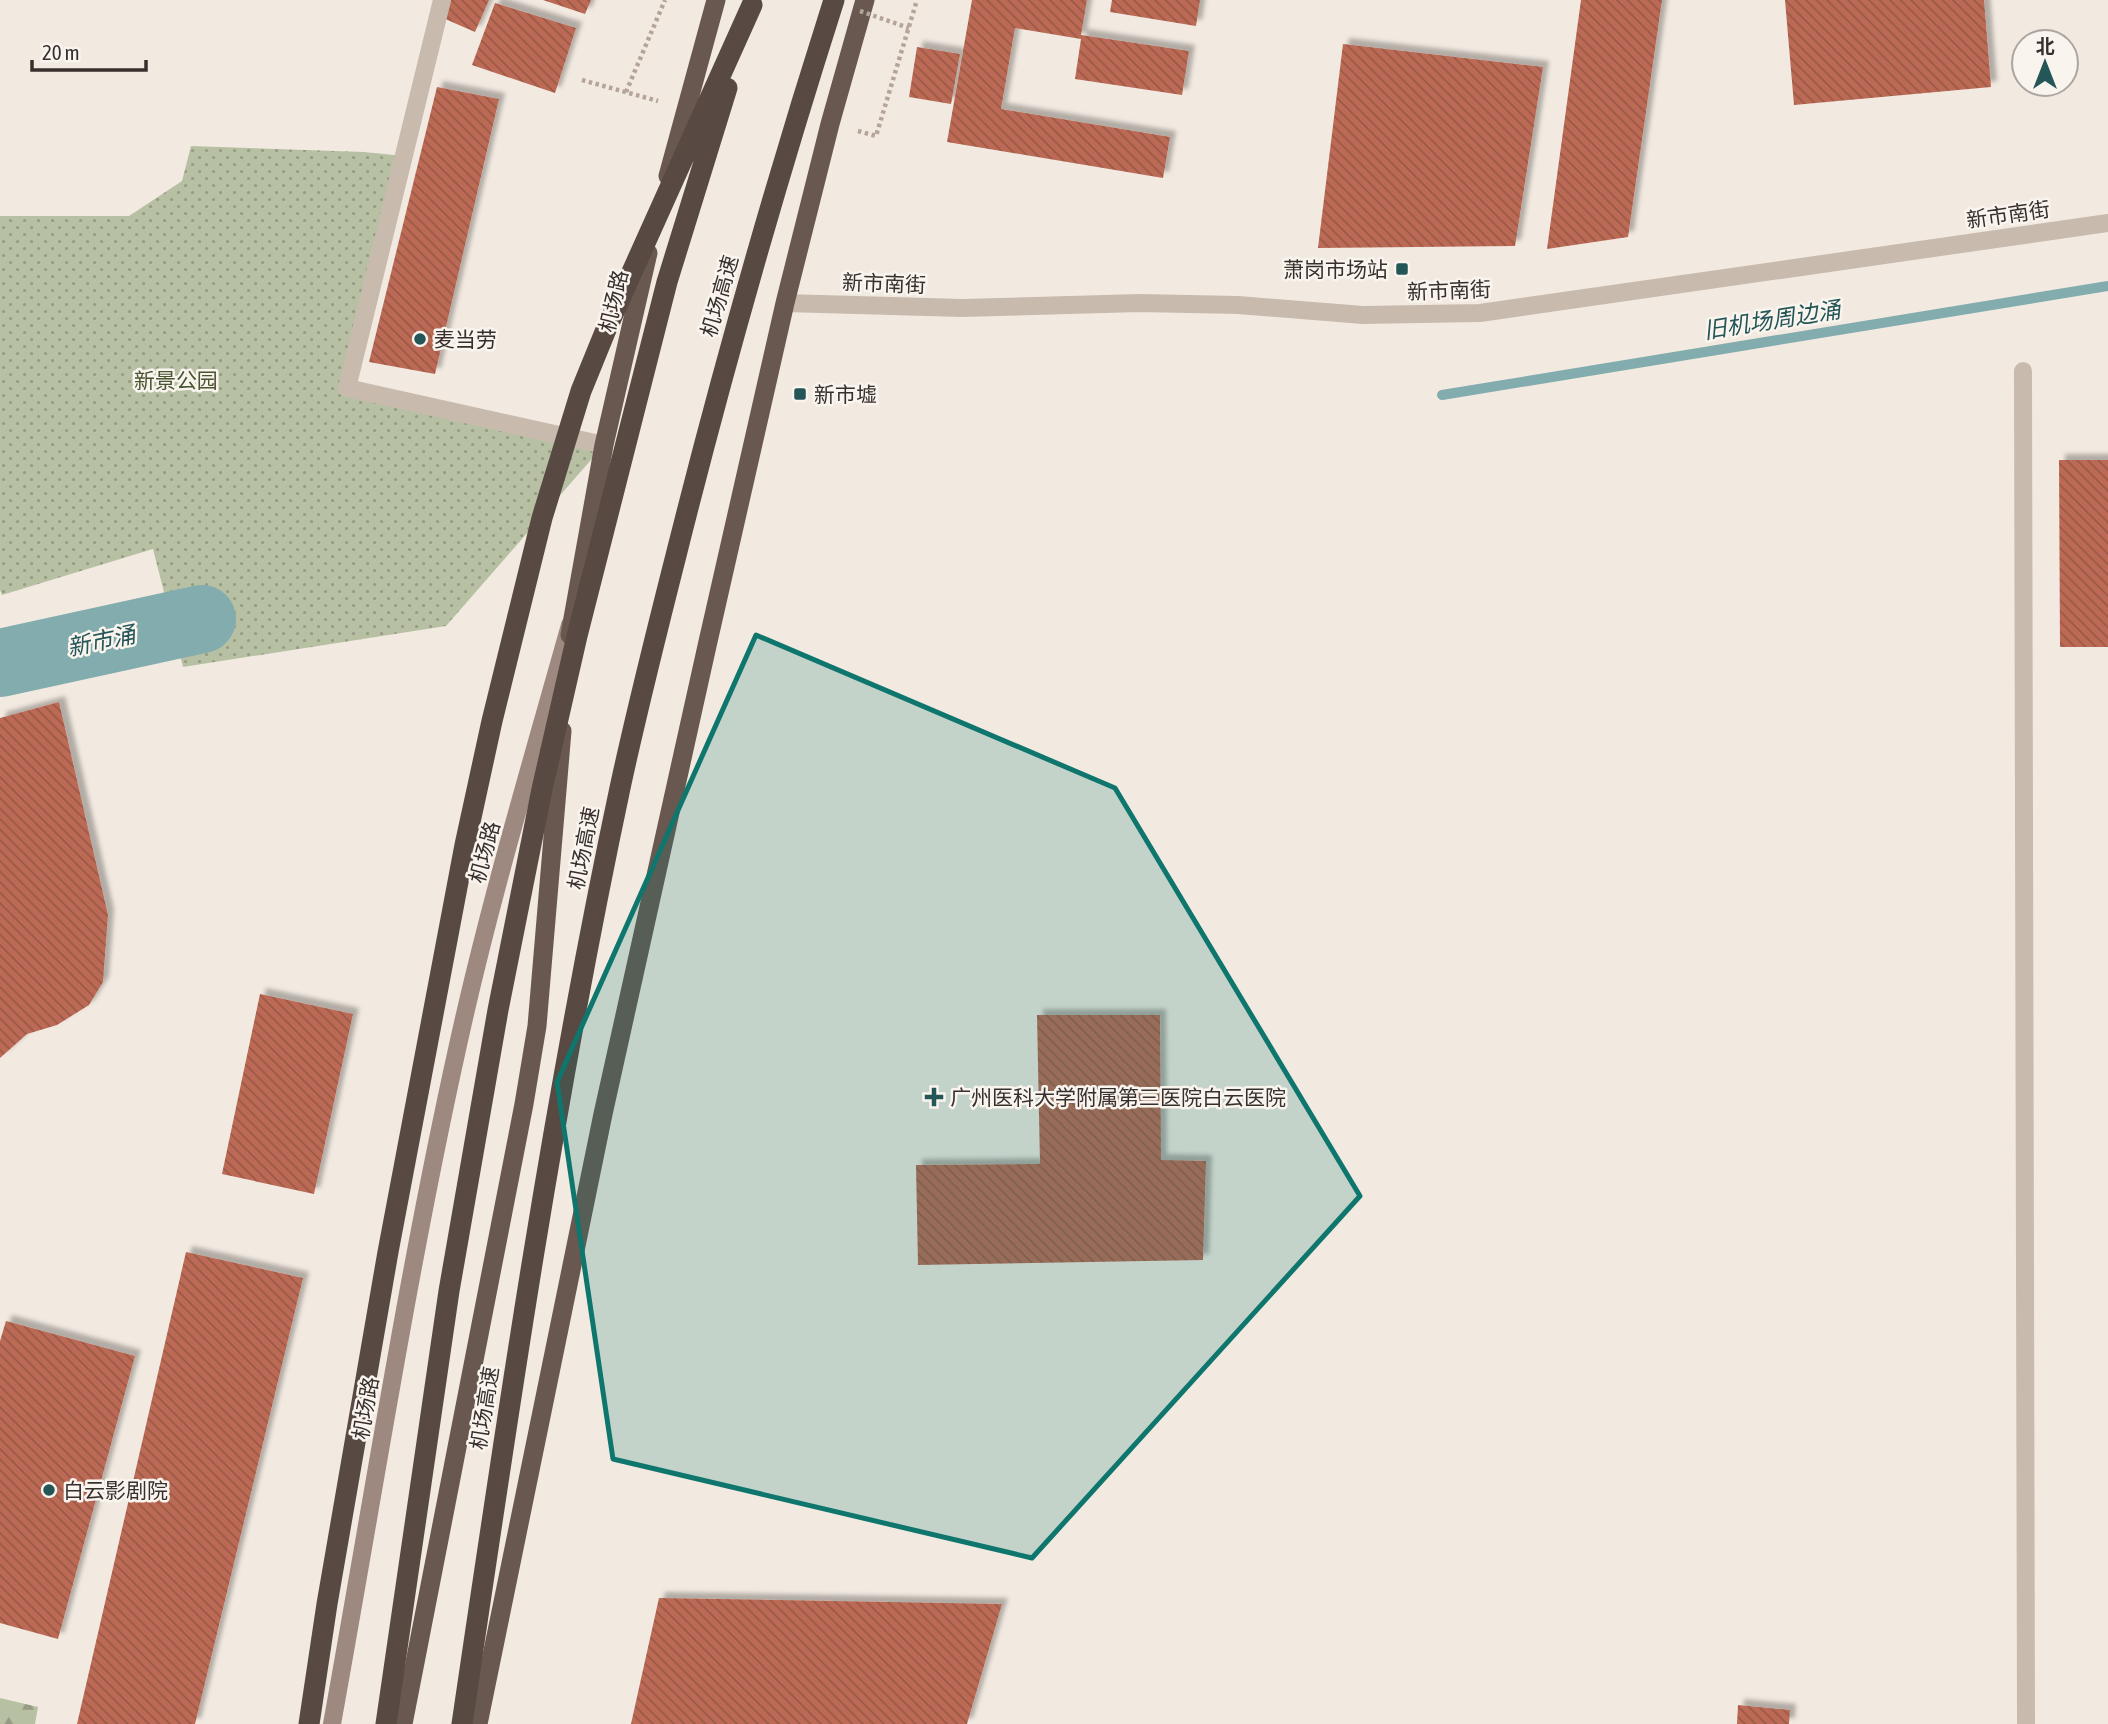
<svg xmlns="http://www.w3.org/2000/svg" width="2108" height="1724" font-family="'Asap Condensed','Noto Sans SC',sans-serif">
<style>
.forest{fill:url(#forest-firs)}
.park{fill:url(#park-dots)}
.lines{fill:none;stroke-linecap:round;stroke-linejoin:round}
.stream{stroke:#82acad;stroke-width:10}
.river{stroke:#82acad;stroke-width:68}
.building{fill:url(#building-back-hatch);filter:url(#shadow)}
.path{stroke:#b5a498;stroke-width:4.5;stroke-dasharray:3.5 3.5;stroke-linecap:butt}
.service{stroke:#c9baae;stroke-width:18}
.minor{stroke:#c9baae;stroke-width:18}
.secondary{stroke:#9d897f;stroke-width:18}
.trunk{stroke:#695850;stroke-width:19}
.path-bridge{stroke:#b5a498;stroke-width:4.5;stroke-dasharray:3.5 3.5;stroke-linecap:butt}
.motorway-bridge{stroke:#594943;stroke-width:21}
.marked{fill:#0f766e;fill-opacity:0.2;stroke:#0f766e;stroke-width:5;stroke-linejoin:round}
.poi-dot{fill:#245557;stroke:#f9f4ee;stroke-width:2.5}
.labels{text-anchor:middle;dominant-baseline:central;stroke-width:5;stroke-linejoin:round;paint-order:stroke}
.street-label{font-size:21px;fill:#382f2c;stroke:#f9f4ee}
.poi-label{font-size:21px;fill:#382f2c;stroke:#f9f4ee;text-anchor:start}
.park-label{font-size:21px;fill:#495531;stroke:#f9f4ee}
.water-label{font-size:23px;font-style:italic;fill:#245557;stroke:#f9f4ee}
</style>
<defs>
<pattern id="forest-firs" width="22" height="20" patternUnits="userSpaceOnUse" patternTransform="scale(1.75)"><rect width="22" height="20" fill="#b7c0a2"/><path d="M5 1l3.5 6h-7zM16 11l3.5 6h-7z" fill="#969c84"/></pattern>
<pattern id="park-dots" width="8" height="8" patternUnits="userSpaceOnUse" patternTransform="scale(1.75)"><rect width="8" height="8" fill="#b7c0a2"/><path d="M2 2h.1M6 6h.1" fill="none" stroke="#969c84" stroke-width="1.8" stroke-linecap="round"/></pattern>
<pattern id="building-back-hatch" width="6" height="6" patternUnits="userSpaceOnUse" patternTransform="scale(1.75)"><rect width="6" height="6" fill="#bc6b55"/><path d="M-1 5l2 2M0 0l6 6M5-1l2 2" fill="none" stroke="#9a5847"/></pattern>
<filter id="shadow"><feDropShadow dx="6" dy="-6" stdDeviation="2" flood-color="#0004"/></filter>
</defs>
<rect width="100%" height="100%" fill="#f2eae1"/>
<path class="forest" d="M0,1698L38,1707L35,1724H0Z"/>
<path class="park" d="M191,146L364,152L404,156L348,388L604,445L446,626L183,667L153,549L2,595L0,590V216H129L182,181Z"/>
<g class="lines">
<path class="stream" d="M1442,395L2108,286"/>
<path class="river" d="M0,663L202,619"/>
</g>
<path class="building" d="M450,0H489L475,32L443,18Z
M543,0H591L585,14Z
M972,0H1087L1081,35L1189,51L1182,95L1075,79L1081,39L1015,28L1001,109L1170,137L1163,178L947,142Z
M1112,0H1200L1196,26L1110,12Z
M1581,0H1662L1628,237L1547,249Z
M1785,0H1984L1991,87L1794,105Z
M495,3L576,28L555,93L472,65Z
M1343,44L1543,67L1515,246L1318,248Z
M917,47L960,54L951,104L909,97Z
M437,87L499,99L435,374L369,362Z
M2059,460H2108V647H2060Z
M59,702L108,915L103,982L89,1005L57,1025L27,1034L0,1058V718Z
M260,994L353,1014L314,1194L222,1174Z
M1037,1015H1160L1161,1160L1206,1161L1203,1260L918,1265L916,1165L1040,1164Z
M186,1252L303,1278L195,1724H77Z
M6,1321L135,1356L58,1639L0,1623V1341Z
M659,1598L1002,1604L967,1724H631Z
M1738,1705L1790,1710L1789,1724H1737Z"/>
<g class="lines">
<path class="path" d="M582,80L658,101
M626,92L665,0
M858,131L876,136L917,0"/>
<path class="service" d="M442,0L347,388L604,445"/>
<path class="minor" d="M785,303L962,308L1140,303L1238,305L1363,315L1480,313L2108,223
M2023,371L2026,1724"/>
<path class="secondary" d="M332,1724C373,1498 408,1270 458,1045C489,904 531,764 570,625"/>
<path class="trunk" d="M668,176L716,0
M570,635L604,445L648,253
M403,1724L524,1104L537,1026L562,731
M478,1724L603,1114L707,646L785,303L830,124L865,0"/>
<path class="path-bridge" d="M860,11L909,28"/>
<path class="motorway-bridge" d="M309,1724L327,1604L388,1252L465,845L492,721L542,518L581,391L605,332L752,5
M386,1724L449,1291L498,1010L542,789L577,636L667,282L727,88
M462,1724C508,1411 554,1098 620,788C640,695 664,603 687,512C731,340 780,169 834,0"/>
</g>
<path class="marked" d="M756,635L1115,788L1360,1196L1032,1558L613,1459L557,1082Z"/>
<g class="poi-dot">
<rect x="1395" y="262" width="14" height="14" rx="3.5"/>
<circle cx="420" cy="339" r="7"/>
<rect x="793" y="387" width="14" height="14" rx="3.5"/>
<path d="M930.5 1086.5h7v7h7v7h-7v7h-7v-7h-7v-7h7z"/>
<circle cx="49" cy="1490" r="7"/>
</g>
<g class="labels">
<g class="street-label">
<text transform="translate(2008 214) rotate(-8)">新市南街</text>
<text transform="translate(884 283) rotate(2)">新市南街</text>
<text transform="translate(1449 290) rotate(-2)">新市南街</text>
<text transform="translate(719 296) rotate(-74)">机场高速</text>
<text transform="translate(613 301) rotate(-77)">机场路</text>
<text transform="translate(583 848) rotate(-79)">机场高速</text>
<text transform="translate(484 852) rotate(-75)">机场路</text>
<text transform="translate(365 1408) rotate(-80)">机场路</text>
<text transform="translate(484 1408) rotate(-81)">机场高速</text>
</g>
<g class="poi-label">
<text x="1388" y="269" text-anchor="end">萧岗市场站</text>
<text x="434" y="339">麦当劳</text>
<text x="814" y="394">新市墟</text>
<text x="950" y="1097">广州医科大学附属第三医院白云医院</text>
<text x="63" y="1490">白云影剧院</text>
</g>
<g class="park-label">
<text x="176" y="380">新景公园</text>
</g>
<g class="water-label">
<text transform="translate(1772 320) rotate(-9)">旧机场周边涌</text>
<text transform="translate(101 641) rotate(-12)">新市涌</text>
</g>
</g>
<g transform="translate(2045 63)"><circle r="33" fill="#f9f4ee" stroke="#aca5a0" stroke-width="2"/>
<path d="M0-5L12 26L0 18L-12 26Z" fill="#245557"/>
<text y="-10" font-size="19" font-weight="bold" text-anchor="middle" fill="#382f2c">北</text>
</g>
<path d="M32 60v10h114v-10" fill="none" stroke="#382f2c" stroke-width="3.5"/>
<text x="42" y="60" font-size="21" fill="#382f2c" stroke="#f9f4ee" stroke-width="5" paint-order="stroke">20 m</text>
</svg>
